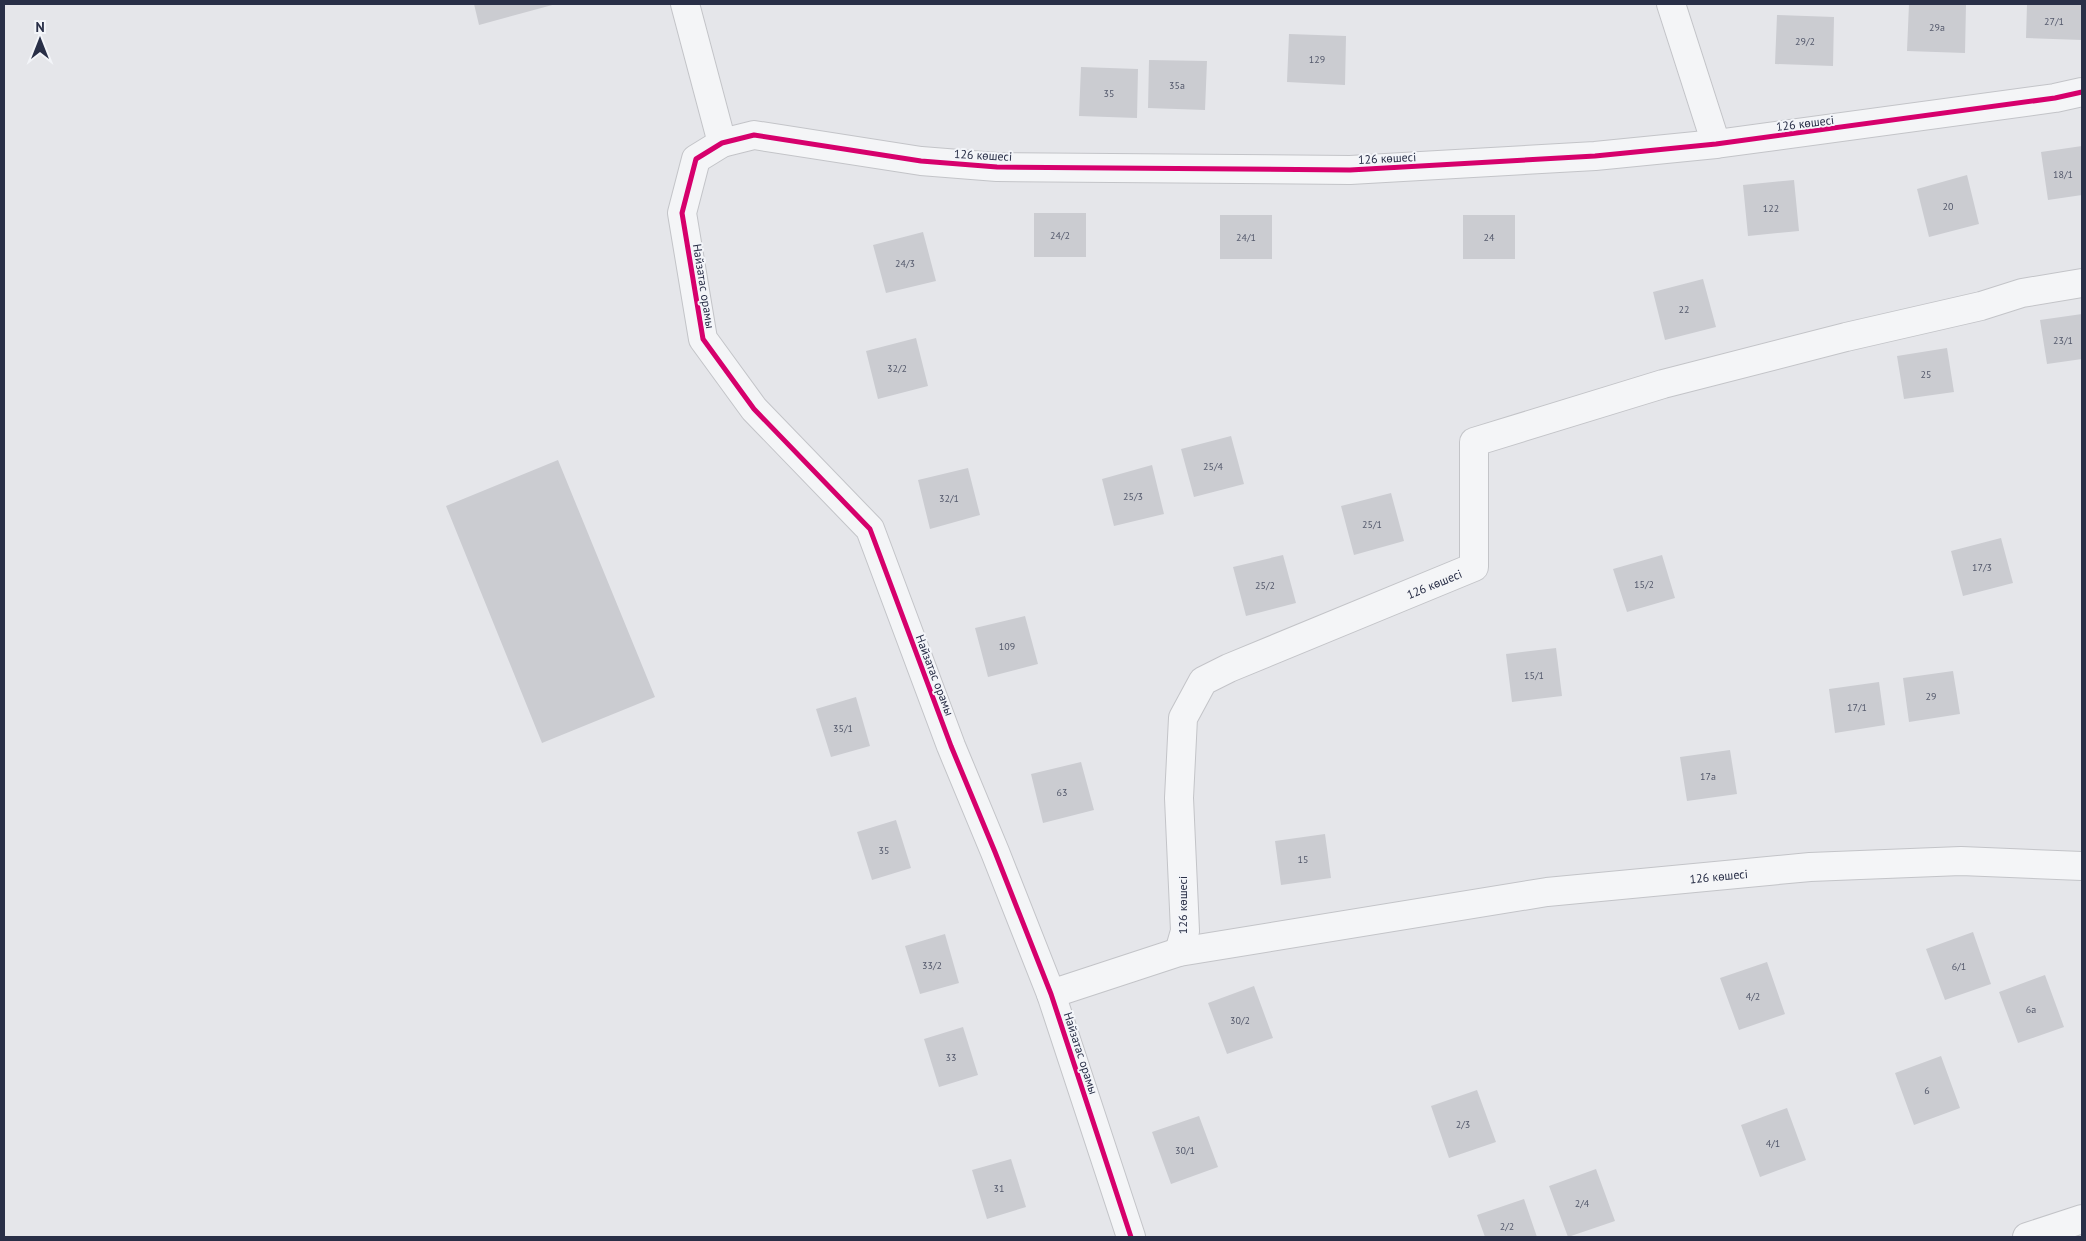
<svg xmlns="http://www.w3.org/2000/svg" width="2086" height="1241" font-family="'PT Sans',sans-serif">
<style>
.building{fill:#cbccd1}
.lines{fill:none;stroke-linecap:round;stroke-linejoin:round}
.minor-casing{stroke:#c3c4c8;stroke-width:30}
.minor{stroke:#f4f5f7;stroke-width:28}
.cycleway-casing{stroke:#f3f5f9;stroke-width:8}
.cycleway{stroke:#d6006c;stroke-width:5}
.labels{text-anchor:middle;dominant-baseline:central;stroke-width:4;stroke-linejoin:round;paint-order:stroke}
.number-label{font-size:10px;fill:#53586b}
.street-label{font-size:12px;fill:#292f47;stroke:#f3f5f9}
</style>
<rect width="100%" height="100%" fill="#e5e6ea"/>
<path class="building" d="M474,4H556L479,25Z
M1909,4H1966L1965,53L1907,51Z
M2027,4H2082V40L2026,38Z
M1777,15L1834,17L1833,66L1775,64Z
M1289,34L1346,36L1345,85L1287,82Z
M1149,60L1207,61L1205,110L1148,108Z
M1081,67L1138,69L1137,118L1079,116Z
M2082,146V195L2048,200L2041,152Z
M1967,175L1979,224L1929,237L1917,189Z
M1794,180L1799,231L1748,236L1743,185Z
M1034,213H1086V257H1034Z
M1220,215H1272V259H1220Z
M1463,215H1515V259H1463Z
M923,232L936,281L886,293L873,245Z
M1703,279L1716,327L1665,340L1653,292Z
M2082,314V359L2047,364L2040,320Z
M916,338L928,386L878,399L866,351Z
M1947,348L1954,392L1904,399L1897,356Z
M1231,436L1244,484L1194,497L1181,449Z
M558,460L655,697L542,743L446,506Z
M1152,465L1164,514L1114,526L1102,479Z
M968,468L980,515L930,529L918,480Z
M1391,493L1404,541L1354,555L1341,506Z
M2001,538L2013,583L1963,596L1951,551Z
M1283,555L1296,603L1246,616L1233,567Z
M1662,555L1675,598L1627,612L1613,569Z
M1025,616L1038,664L988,677L975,628Z
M1556,648L1562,696L1512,702L1506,654Z
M1953,671L1960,714L1909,722L1903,678Z
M1879,682L1885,725L1835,733L1829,689Z
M856,697L870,746L831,757L816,709Z
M1730,750L1737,794L1687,801L1680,757Z
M1081,762L1094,810L1043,823L1031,774Z
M896,820L911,868L872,880L857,832Z
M1325,834L1331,878L1281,885L1275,841Z
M1973,932L1991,984L1945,1000L1926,949Z
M945,934L959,983L920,994L905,946Z
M1767,962L1785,1014L1739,1030L1720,978Z
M2045,975L2064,1027L2018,1043L1999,992Z
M1254,986L1273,1038L1227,1054L1208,1003Z
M963,1027L978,1075L939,1087L924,1039Z
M1941,1056L1960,1108L1914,1125L1895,1073Z
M1477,1090L1496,1142L1449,1158L1431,1106Z
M1787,1108L1806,1160L1760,1177L1741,1125Z
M1199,1116L1218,1167L1171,1184L1152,1132Z
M1011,1159L1026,1207L987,1219L972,1170Z
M1596,1169L1615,1221L1568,1237L1549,1186Z
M1524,1199L1537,1237H1485L1477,1215Z"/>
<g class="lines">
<defs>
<g id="minor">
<path d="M685,4L722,143"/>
<path d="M1671,4L1716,144"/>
<path id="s1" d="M1179,952L1185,931L1179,798L1183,718L1203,681L1229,668L1474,567V442L1663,384L1846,337L1981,306L2022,293L2082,283"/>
<path id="s2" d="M1051,994L1179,952L1547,892L1810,867L1961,861L2082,866"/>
<path d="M1131,1237L1051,994L995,852L951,746L870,529L754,409L703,339L682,213L696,159L722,143L754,135L921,161L997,167L1350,170L1595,156L1716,144L2055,98L2082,92"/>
<path d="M2027,1237L2082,1219"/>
</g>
</defs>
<use href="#minor" class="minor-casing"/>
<use href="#minor" class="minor"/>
<defs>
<path id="cycleway" d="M1131,1237L1051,994L995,852L951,746L870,529L754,409L703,339L682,213L696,159L722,143L754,135L921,161L997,167L1350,170L1595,156L1716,144L2055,98L2082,92"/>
</defs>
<use href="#cycleway" class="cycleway-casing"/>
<use href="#cycleway" class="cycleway"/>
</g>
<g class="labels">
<g class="number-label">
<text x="2054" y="21">27/1</text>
<text x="1937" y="27">29а</text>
<text x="1805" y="41">29/2</text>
<text x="1317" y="59">129</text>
<text x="1177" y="85">35а</text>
<text x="1109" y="93">35</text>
<text x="2063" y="174">18/1</text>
<text x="1948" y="206">20</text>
<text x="1771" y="208">122</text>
<text x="1060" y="235">24/2</text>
<text x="1246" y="237">24/1</text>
<text x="1489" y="237">24</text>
<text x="905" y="263">24/3</text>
<text x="1684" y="309">22</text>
<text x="2063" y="340">23/1</text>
<text x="897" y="368">32/2</text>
<text x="1926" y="374">25</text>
<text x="1213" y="466">25/4</text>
<text x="1133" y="496">25/3</text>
<text x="949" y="498">32/1</text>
<text x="1372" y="524">25/1</text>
<text x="1982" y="567">17/3</text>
<text x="1644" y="584">15/2</text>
<text x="1265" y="585">25/2</text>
<text x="1007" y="646">109</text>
<text x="1534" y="675">15/1</text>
<text x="1931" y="696">29</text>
<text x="1857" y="707">17/1</text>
<text x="843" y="728">35/1</text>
<text x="1708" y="776">17а</text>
<text x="1062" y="792">63</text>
<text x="884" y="850">35</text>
<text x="1303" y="859">15</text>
<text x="932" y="965">33/2</text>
<text x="1959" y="966">6/1</text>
<text x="1753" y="996">4/2</text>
<text x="2031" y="1009">6а</text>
<text x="1240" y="1020">30/2</text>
<text x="951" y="1057">33</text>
<text x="1927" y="1090">6</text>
<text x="1463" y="1124">2/3</text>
<text x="1773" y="1143">4/1</text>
<text x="1185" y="1150">30/1</text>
<text x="999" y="1188">31</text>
<text x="1582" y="1203">2/4</text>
<text x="1507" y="1226">2/2</text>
</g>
<g class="street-label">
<text transform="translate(1805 123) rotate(-7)">126 көшесі</text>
<text transform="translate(983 155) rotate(3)">126 көшесі</text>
<text transform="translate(1387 158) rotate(-3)">126 көшесі</text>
<text transform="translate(704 286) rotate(81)">Найзатас орамы</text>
<text stroke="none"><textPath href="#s1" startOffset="528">126 көшесі</textPath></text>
<text transform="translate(935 675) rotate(69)">Найзатас орамы</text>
<text stroke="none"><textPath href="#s2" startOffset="680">126 көшесі</textPath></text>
<text transform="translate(1182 905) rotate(-90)">126 көшесі</text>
<text transform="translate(1081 1053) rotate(72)">Найзатас орамы</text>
</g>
</g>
<rect width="2086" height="1241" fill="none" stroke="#292f47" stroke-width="10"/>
<g transform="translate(40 40)" stroke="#f3f5f9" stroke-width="4" paint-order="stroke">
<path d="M0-4L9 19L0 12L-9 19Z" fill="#292f47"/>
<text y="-8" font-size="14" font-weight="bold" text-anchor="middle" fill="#292f47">N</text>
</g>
</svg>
